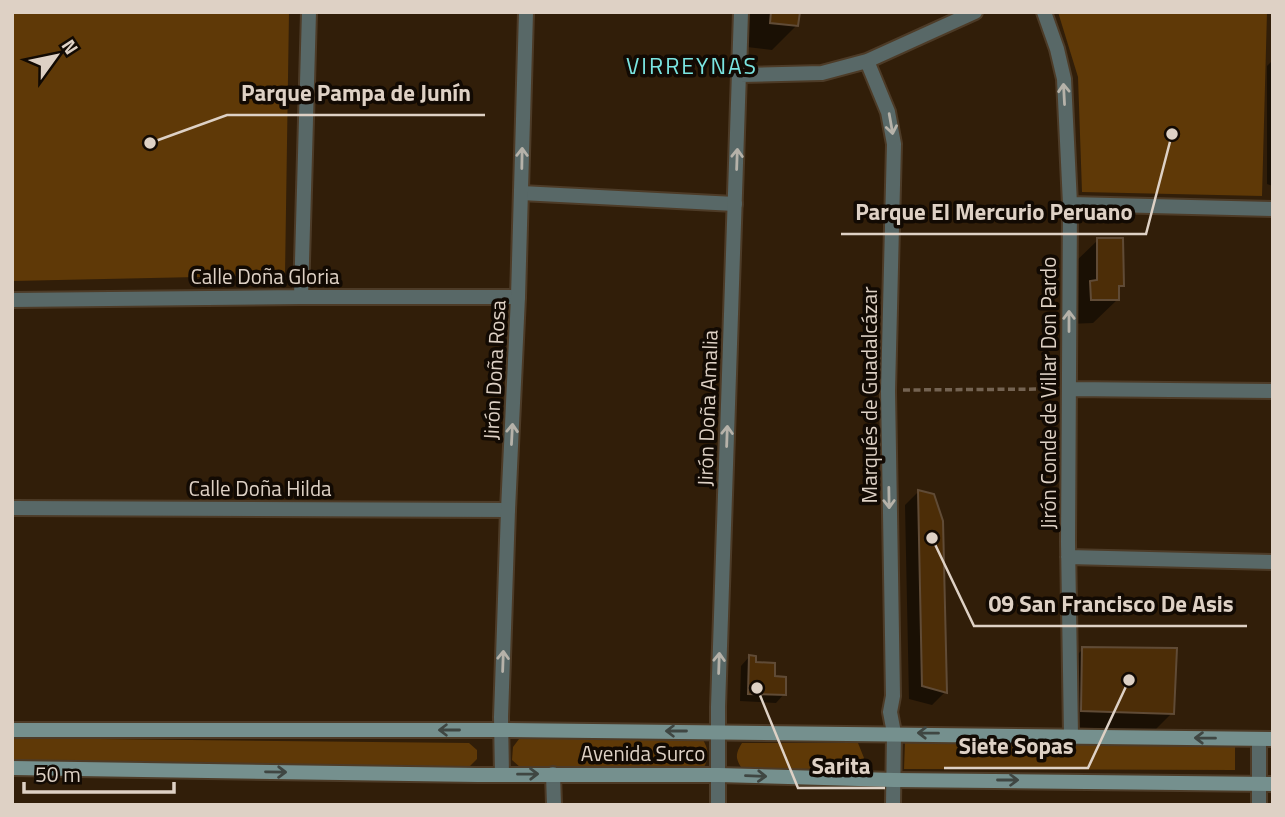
<svg xmlns="http://www.w3.org/2000/svg" width="1285" height="817" font-family="'Titillium Web',sans-serif">
<style>
.green{fill:#5f3907}
.shadow{fill:#0007}
.building{fill:#4c2d07;stroke:#604b36;stroke-width:2}
.lines{fill:none;stroke-linecap:round;stroke-linejoin:round}
.pedestrian-casing{stroke:#4d3b27;stroke-width:18}
.minor-casing{stroke:#4d3b27;stroke-width:18}
.tertiary-casing{stroke:#4d3b27;stroke-width:18}
.secondary-casing{stroke:#4d3b27;stroke-width:18}
.path{stroke:#746352;stroke-width:3.5;stroke-dasharray:7 3.5;stroke-linecap:butt}
.pedestrian{stroke:#586867;stroke-width:14}
.minor{stroke:#586867;stroke-width:14}
.tertiary{stroke:#586867;stroke-width:14}
.secondary{stroke:#75908e;stroke-width:14}
.oneway{stroke:#b6b2a9}
.oneway2{stroke:#3f4642}
.labels{text-anchor:middle;dominant-baseline:central;stroke-width:7;stroke-linejoin:round;paint-order:stroke}
.street-label{font-size:21px;fill:#ded1c5;stroke:#120a03}
.neighbourhood-label{font-size:23px;letter-spacing:2px;fill:#7ae5e1;stroke:#120a03}
.leader{fill:none;stroke:#ded1c5;stroke-width:2.5}
.callout-dot{fill:#ded1c5;stroke:#120a03;stroke-width:2.5}
.callout-label{font-size:23px;text-anchor:middle;font-weight:bold;fill:#ded1c5;stroke:#120a03;stroke-width:7;stroke-linejoin:round;paint-order:stroke}
</style>
<rect width="100%" height="100%" fill="#311e09"/>
<path class="green" d="M12,12H289L285,275L12,281Z
M1058,12H1267L1262,196L1082,192L1078,77Z
M12,738L469,743L477,750V759L469,767L12,760Z
M702,738C709,750 710,757 703,769L521,768L512,760L513,747L519,739Z
M742,743H858L864,758L861,765L854,768L743,770C735,759 735,754 742,743Z
M905,743L1235,746V770L904,769Z"/>
<path class="shadow" d="M748,12H798L797,25L772,50L747,47L749,24H746Z
M1273,60V186L1267,184V66Z
M1098,240L1122,285L1117,290L1118,299L1093,323L1067,324L1073,264Z
M918,492L945,692L932,705L909,699L905,505Z
M1083,649L1172,713L1155,730L1064,727L1066,666Z
M749,657L754,664L773,678L784,694L776,703L740,701L741,666Z"/>
<path class="building" d="M771,12H800L798,26L770,23Z
M1097,238H1123L1124,286H1119V300H1091L1090,281L1097,280Z
M918,490L934,494L943,521L947,693L922,686Z
M1082,647L1177,648L1174,714L1081,711Z
M749,655L756,656V662L775,663V676L786,677V695L748,694Z"/>
<g class="lines">
<defs>
<path id="pedestrian" d="M521,193L735,204"/>
<path id="minor" d="M1044,12L1057,49L1064,79L1070,204L1068,542L1071,736
M867,61L888,112L894,144L888,391L893,696L890,712L894,733L893,805
M740,75L822,73L867,61L975,12
M1070,204L1273,209
M301,297L309,12
M12,300L301,297H518
M1069,389L1273,391
M12,508L508,510
M1068,557L1273,562
M1259,739V805
M553,774L554,805
M718,805V707L741,12"/>
<path id="tertiary" d="M502,775L501,717L508,510L518,297L526,12"/>
<path id="secondary" d="M12,730H503L1273,739
M12,768L477,775H719L894,780L1273,784"/>
</defs>
<use href="#pedestrian" class="pedestrian-casing"/>
<use href="#minor" class="minor-casing"/>
<use href="#tertiary" class="tertiary-casing"/>
<use href="#secondary" class="secondary-casing"/>
<path class="path" d="M903,390L1053,389"/>
<use href="#pedestrian" class="pedestrian"/>
<use href="#minor" class="minor"/>
<use href="#tertiary" class="tertiary"/>
<use href="#secondary" class="secondary"/>
</g>
<defs><path id="oneway-shaft" d="M-6 0H5M1.5-3L5.5 0L1.5 3" fill="none" stroke-width="1.6" stroke-linecap="round" stroke-linejoin="round" transform="scale(1.75)"/></defs>
<g class="oneway">
<use href="#oneway-shaft" transform="translate(1064 94) rotate(-93)"/>
<use href="#oneway-shaft" transform="translate(891 124) rotate(80)"/>
<use href="#oneway-shaft" transform="translate(522 158) rotate(-89)"/>
<use href="#oneway-shaft" transform="translate(737 159) rotate(-88)"/>
<use href="#oneway-shaft" transform="translate(1069 321) rotate(-90)"/>
<use href="#oneway-shaft" transform="translate(512 434) rotate(-87)"/>
<use href="#oneway-shaft" transform="translate(727 436) rotate(-88)"/>
<use href="#oneway-shaft" transform="translate(889 498) rotate(89)"/>
<use href="#oneway-shaft" transform="translate(503 661) rotate(-88)"/>
<use href="#oneway-shaft" transform="translate(719 663) rotate(-88)"/>
</g>
<g class="oneway2">
<use href="#oneway-shaft" transform="translate(449 730) rotate(180)"/>
<use href="#oneway-shaft" transform="translate(676 731) rotate(-180)"/>
<use href="#oneway-shaft" transform="translate(928 733) rotate(-179)"/>
<use href="#oneway-shaft" transform="translate(1205 738) rotate(-179)"/>
<use href="#oneway-shaft" transform="translate(276 772) rotate(1)"/>
<use href="#oneway-shaft" transform="translate(528 774) rotate(-1)"/>
<use href="#oneway-shaft" transform="translate(756 776) rotate(2)"/>
<use href="#oneway-shaft" transform="translate(1008 780)"/>
</g>
<g class="labels">
<g class="street-label">
<text x="265" y="276">Calle Doña Gloria</text>
<text transform="translate(494 370) rotate(-87)">Jirón Doña Rosa</text>
<text transform="translate(1048 393) rotate(-90)">Jirón Conde de Villar Don Pardo</text>
<text transform="translate(869 395) rotate(-90)">Marqués de Guadalcázar</text>
<text transform="translate(707 408) rotate(-88)">Jirón Doña Amalia</text>
<text x="260" y="488">Calle Doña Hilda</text>
<text x="643" y="753">Avenida Surco</text>
</g>
<g class="neighbourhood-label">
<text x="692" y="65">VIRREYNAS</text>
</g>
</g>
<path class="leader" d="M150 143L227 115H485M1172 134L1146 234H841M932 538L974 626H1247M1129 680L1088 768H944M757 688L798 788H885"/>
<g class="callout-dot">
<circle cx="150" cy="143" r="7"/>
<circle cx="1172" cy="134" r="7"/>
<circle cx="932" cy="538" r="7"/>
<circle cx="1129" cy="680" r="7"/>
<circle cx="757" cy="688" r="7"/>
</g>
<g class="callout-label">
<text x="356" y="101">Parque Pampa de Junín</text>
<text x="994" y="220">Parque El Mercurio Peruano</text>
<text x="1111" y="612">09 San Francisco De Asis</text>
<text x="1016" y="754">Siete Sopas</text>
<text x="841" y="774">Sarita</text>
</g>
<rect width="1285" height="817" fill="none" stroke="#ded1c5" stroke-width="28"/>
<g transform="translate(56 56) rotate(57)" stroke="#120a03" stroke-width="5" paint-order="stroke">
<path d="M0-5L12 26L0 18L-12 26Z" fill="#ded1c5"/>
<text y="-10" font-size="19" font-weight="bold" text-anchor="middle" fill="#ded1c5">N</text>
</g>
<path d="M24 782v10h150v-10" fill="none" stroke="#ded1c5" stroke-width="3.5"/>
<text x="35" y="782" font-size="21" fill="#ded1c5" stroke="#120a03" stroke-width="5" paint-order="stroke">50 m</text>
</svg>
